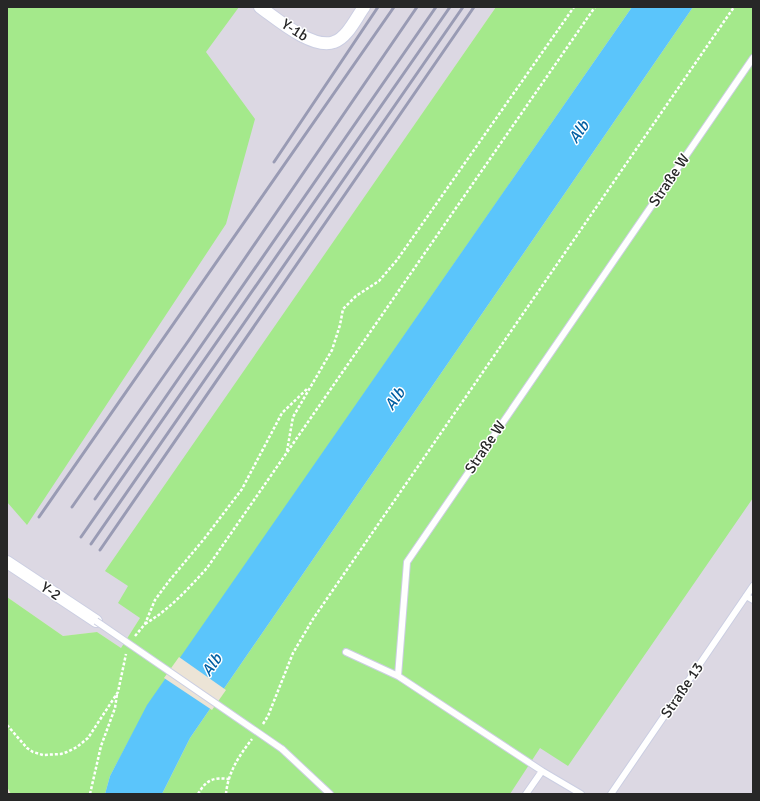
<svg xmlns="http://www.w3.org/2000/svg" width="760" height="801" font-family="Signika,sans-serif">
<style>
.industrial{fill:#dcd8e3}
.green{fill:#a4e98b}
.water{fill:#5bc5fb}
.pier{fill:#ece4d6}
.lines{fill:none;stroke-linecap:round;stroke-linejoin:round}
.lane-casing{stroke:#cbcee2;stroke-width:8}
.street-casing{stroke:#cbcee2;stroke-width:14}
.path{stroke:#fff;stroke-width:2.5;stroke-dasharray:3 2;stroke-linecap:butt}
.lane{stroke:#fff;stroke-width:6}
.street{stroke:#fff;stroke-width:12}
.rail{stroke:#999bb4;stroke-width:3}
.lane-bridge-casing{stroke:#cbcee2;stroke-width:8;stroke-linecap:butt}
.lane-bridge{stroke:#fff;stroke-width:6}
.labels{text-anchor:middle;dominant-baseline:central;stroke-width:3;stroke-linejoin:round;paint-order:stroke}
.street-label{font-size:15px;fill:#272727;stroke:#fff}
.water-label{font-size:16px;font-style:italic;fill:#005ea2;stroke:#fff}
</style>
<rect width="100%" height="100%" fill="#ece4d6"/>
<path class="industrial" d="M7,7H496L106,571L129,586L140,618L121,648L97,632L63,636L7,597Z
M753,42V794H267Z"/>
<path class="green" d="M7,7H239L206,52L255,119L226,224L27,525L7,502Z
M496,7H632L148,705L110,776L105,794H11L7,787V597L63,636L97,632L121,648L140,618L118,603L128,586L105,571Z
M693,7H753V498L568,766L540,748L510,794H162L190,738Z"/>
<path class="water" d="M632,7H693L190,738L162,794H105L110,776L147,705Z"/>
<path class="pier" d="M179,657L226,690L212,710L164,678Z"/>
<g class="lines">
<defs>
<path id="lane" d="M746,596L753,600
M346,652L398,676
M282,749L330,794
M526,794L542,771
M581,794L542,771L398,676L407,562L753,58
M611,794L753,586"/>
<path id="street" d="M260,7C277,19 313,50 334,42C347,38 356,18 364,7
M7,562L96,621"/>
</defs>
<use href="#lane" class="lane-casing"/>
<use href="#street" class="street-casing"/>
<path class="path" d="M287,451L293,417L332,350L340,325L343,309L356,296L379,281L397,260L574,7
M145,624C170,609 188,589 207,568L595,7
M135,636L145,624L155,600L169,581L204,539L242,489L282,413L308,388
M263,724L268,716L293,653L313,619L734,7
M7,725L27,748L33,752L43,755L61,754L67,752L77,747L88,738L118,692L126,654
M90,794L101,746L115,708L117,694
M198,794C206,780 213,777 229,779
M226,794C228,772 239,756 252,739"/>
<use href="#lane" class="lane"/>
<use href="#street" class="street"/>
<path class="rail" d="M274,162L378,7
M95,499L436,7
M72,507L189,340L417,7
M39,517L394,7
M81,537L450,7
M91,544L463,7
M100,550L474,7"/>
<defs>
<path id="lane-bridge" d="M96,621L282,749"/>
</defs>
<use href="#lane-bridge" class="lane-bridge-casing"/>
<use href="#lane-bridge" class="lane-bridge"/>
</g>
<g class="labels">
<g class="street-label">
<text transform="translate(295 30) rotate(32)">Y-1b</text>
<text transform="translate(669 180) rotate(-56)">Straße W</text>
<text transform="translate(485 447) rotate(-56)">Straße W</text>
<text transform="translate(51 591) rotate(34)">Y-2</text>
<text transform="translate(682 690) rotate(-56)">Straße 13</text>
</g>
<g class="water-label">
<text transform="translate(579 132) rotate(-55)">Alb</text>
<text transform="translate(395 399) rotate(-55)">Alb</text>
<text transform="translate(212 665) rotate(-55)">Alb</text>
</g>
</g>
<rect width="760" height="801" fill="none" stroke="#272727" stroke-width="16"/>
</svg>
